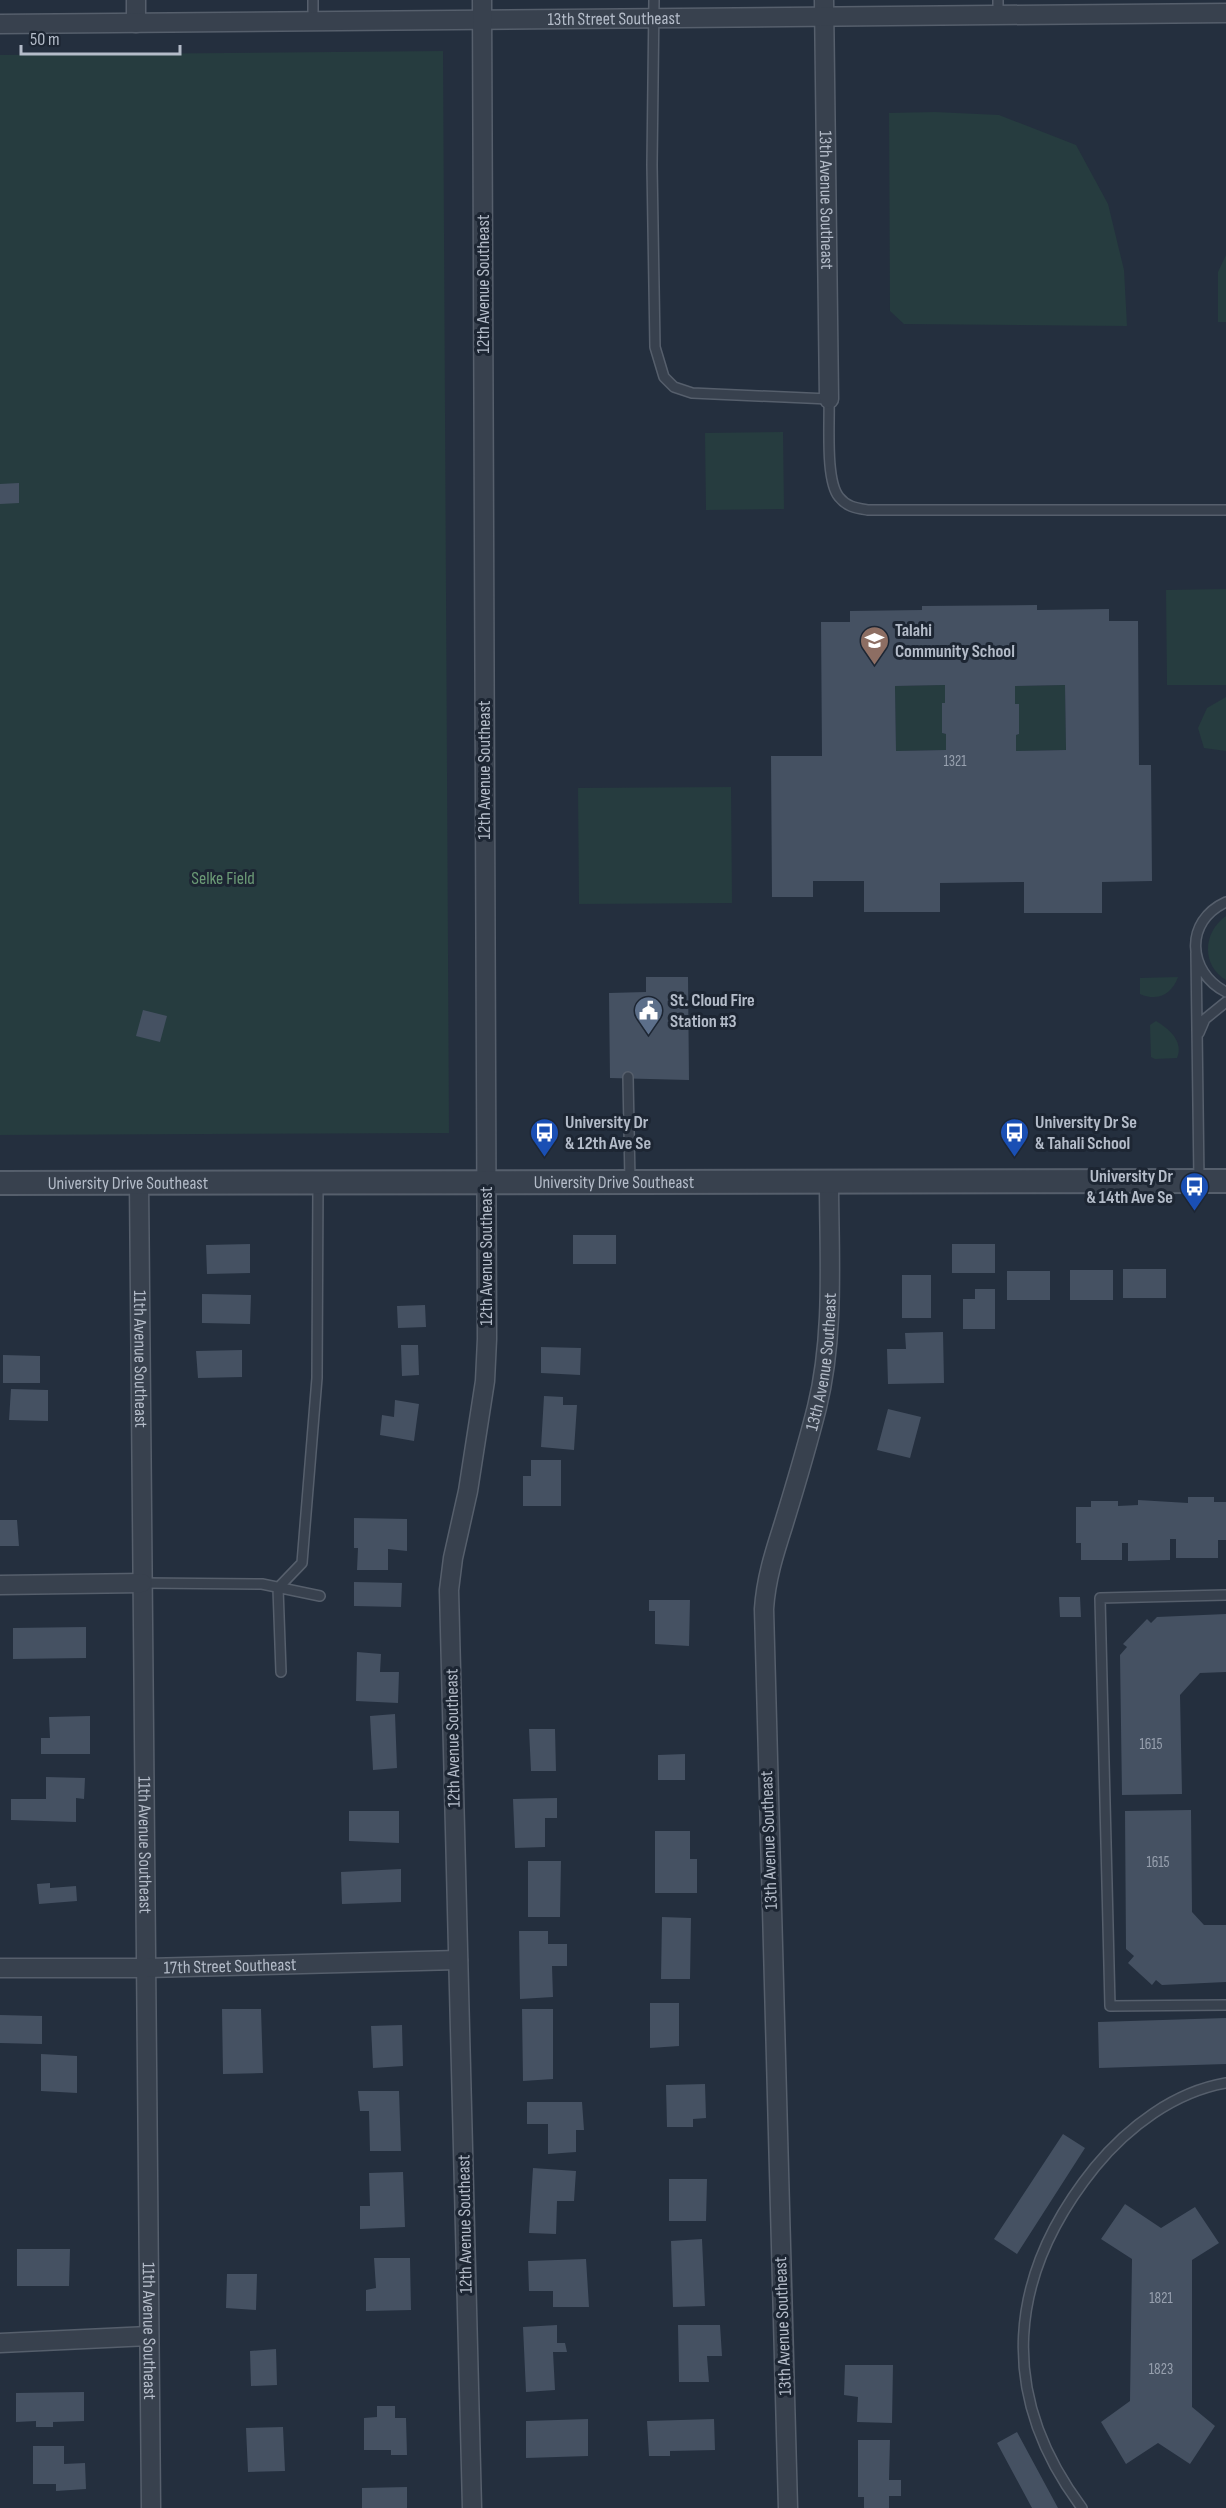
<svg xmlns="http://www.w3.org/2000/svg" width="1226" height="2508" font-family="'Sofia Sans Condensed',sans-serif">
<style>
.green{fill:#263c3f}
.building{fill:#455162;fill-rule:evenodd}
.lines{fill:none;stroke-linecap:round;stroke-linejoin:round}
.service-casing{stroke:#565f6c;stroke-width:12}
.minor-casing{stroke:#565f6c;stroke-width:21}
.tertiary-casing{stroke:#565f6c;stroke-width:26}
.service{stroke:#38414e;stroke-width:9}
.minor{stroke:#38414e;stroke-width:18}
.tertiary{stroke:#38414e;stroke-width:22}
.labels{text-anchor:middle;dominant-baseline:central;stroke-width:6;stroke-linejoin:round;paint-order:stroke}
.number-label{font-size:15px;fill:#98a1af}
.street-label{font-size:18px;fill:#b4bcc9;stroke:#1d2633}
.poi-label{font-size:18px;font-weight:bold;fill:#b4bcc9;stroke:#1d2633;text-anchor:start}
.park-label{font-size:18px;fill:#6b9a76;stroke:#1d2633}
</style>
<rect width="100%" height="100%" fill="#242f3e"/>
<path class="green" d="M443,51L449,1133L0,1135V55Z
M935,112L999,115L1076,145L1108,204L1124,270L1127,326L904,324L890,311L889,113Z
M1226,255V322H1218V272Z
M783,432L784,509L706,510L705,433Z
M1226,589V685H1167L1166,590Z
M945,685V703H942V733L946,734V750L896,751L895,686Z
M1065,685L1066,750L1016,751V735L1019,734V704H1015V686Z
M1226,697V751L1204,748L1198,728L1207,708Z
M731,787L732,903L579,904L578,788Z
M1226,916V980C1201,965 1203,932 1226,916Z
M1178,977C1172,994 1158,1002 1140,994V978Z
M1156,1021C1169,1029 1184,1041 1177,1058L1155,1059L1151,1057L1150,1025Z"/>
<path class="building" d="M19,483V503L0,504V484Z
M1037,605V610L1109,609V621H1138L1139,765H1151L1152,881L1102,882V913H1024V882L940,883V912H864V881H813V897H772L771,756H822L821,622H850V611L922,610V606ZM945,685V703H942V733L946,734V750L896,751L895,686ZM1065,685L1066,750L1016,751V735L1019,734V704H1015V686Z
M646,977H688L689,1080L610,1078L609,993L646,992Z
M143,1010L167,1016L160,1042L136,1036Z
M573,1235H616V1264H573Z
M250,1244V1273L207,1274L206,1245Z
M952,1244H995V1273H952Z
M1123,1269H1166V1298H1123Z
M1070,1270H1113V1300H1070Z
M1007,1271H1050V1300H1007Z
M902,1275H931V1318H902Z
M975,1289H995V1329H963V1299H975Z
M202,1294L251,1295L250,1324L202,1323Z
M425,1305L426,1327L398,1328L397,1306Z
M943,1332L944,1383L888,1384L887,1349H906L905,1333Z
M401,1345H418L419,1375L402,1376Z
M541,1347L581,1348L580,1375L541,1373Z
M242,1350V1377L198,1378L196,1351Z
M3,1355L40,1356V1383H3Z
M11,1389L48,1390V1421L9,1420Z
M544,1396L563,1397V1405H577L574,1450L541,1447Z
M395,1400L419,1404L414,1441L380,1435L382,1415L394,1417Z
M888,1409L921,1417L910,1458L877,1450Z
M531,1460H561V1506H523V1476H531Z
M1188,1497H1214V1502H1226V1540H1218V1558H1176V1539H1170V1560L1128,1561V1543H1122V1560H1081V1543H1076V1507H1091V1501H1118V1506L1138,1505V1500L1188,1503Z
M354,1518L407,1519V1551L388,1549V1570H357L358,1548H354Z
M0,1520H17L19,1546H0Z
M354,1582L402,1583L401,1607L354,1606Z
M1059,1597H1080L1081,1617H1060Z
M649,1600H690L689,1646L655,1644V1611H649Z
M1226,1614V1672L1200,1673L1180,1695L1182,1794L1122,1795L1120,1655L1127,1647L1123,1644L1147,1619L1151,1623L1157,1617Z
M86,1627V1658L13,1659V1628Z
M357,1652L381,1654L380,1672H399L398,1703L356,1701Z
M395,1714L397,1768L373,1770L370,1716Z
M90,1716V1754H41V1738H50L49,1717Z
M529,1729H555L556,1771H531Z
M685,1754V1780H658V1755Z
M46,1777L85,1778L84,1799L76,1798V1822L11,1820V1799H46Z
M557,1798V1818H545V1847L515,1848L513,1799Z
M1191,1810L1192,1912L1204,1925H1226V1982L1162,1985L1156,1980L1152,1985L1128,1963L1134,1956L1126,1949L1125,1811Z
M349,1811H399V1843L349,1841Z
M655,1831H690V1859H697V1893H655Z
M528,1861H561L560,1917H528Z
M401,1869V1902L342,1904L341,1872Z
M50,1883V1888L76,1886L77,1901L39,1904L37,1884Z
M662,1917L691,1918L690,1979H661Z
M519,1931H548V1944H567V1966H552L553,1997L520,1999Z
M650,2003H679V2046L650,2048Z
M222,2009H261L263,2073L223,2074Z
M522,2009H553V2079L523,2081Z
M0,2015L42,2016V2044L0,2043Z
M1226,2018V2064L1099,2068L1098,2022Z
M402,2025L403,2066L373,2068L371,2026Z
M41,2054L77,2056V2093L41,2091Z
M705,2084L706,2118L693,2119V2127H667L666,2085Z
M358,2091H399L401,2151H370L369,2111H360Z
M527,2102H582L584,2130H576V2152L548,2154V2124H527Z
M1063,2134L1085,2148L1017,2254L994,2239Z
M533,2168L576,2171L574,2201H557L556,2234L529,2233Z
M403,2172L405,2227L360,2229V2206H370L369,2173Z
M669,2179H707L706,2221H669Z
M1125,2204L1161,2228L1195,2207L1219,2243L1192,2260V2407L1215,2426L1190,2464L1158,2443L1126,2464L1101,2422L1130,2401L1132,2259L1101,2239Z
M702,2239L705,2306L673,2307L671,2241Z
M17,2249H70L69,2286H17Z
M374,2258H410L411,2310L366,2311V2290L376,2288Z
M586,2259L589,2307H553V2291H529L528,2261Z
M227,2274H257L256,2310L226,2308Z
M557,2325V2343H565L567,2352H553L555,2390L526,2392L523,2327Z
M678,2325H720L722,2356H707L709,2382H679Z
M276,2349L277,2385L251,2386L250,2351Z
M845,2365H893L892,2423L857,2422L858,2397L844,2395Z
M84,2392V2421L53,2422V2427H36V2421L16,2422V2393Z
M377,2406H395V2418H406L407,2455H391V2450H364V2418L377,2417Z
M588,2419V2456L526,2458V2421Z
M714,2419L715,2450L670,2451V2456H649L647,2421Z
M283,2427L285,2471L248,2472L246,2428Z
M1017,2432L1058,2508H1032L997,2443Z
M858,2440H890L889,2480H901V2496H889V2508H864V2497H858Z
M33,2446H64V2464L85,2463L86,2489L56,2491V2484H33Z
M407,2487V2508H362V2488Z"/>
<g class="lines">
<defs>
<path id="service" d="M313,0V21
M654,0L652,165L655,347L664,377L674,387L692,393L829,399C830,422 825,480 839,497C847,507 856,508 868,510H1226
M998,0V15
M1226,902C1184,921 1187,972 1226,992
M1196,953L1199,1181
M1199,1033L1205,1019L1226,1002
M628,1077L630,1181
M142,1583L262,1584L320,1596
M1226,1595L1100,1598L1110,2006L1226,2005
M281,1672L278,1588L302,1563L317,1378L318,1183
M1082,2508C997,2394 1007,2276 1095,2167C1128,2127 1174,2092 1226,2083"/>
<g id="minor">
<path d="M136,0V23"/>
<path id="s1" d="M824,0L829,399"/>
<path id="s2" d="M0,24L1226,13"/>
<path id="s3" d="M139,1182L151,2508"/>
<path d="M0,1585L142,1583"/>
<path id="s4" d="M0,1968H147L458,1960"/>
<path d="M0,2343L149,2336"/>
<path d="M472,2508L449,1590L453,1558L468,1491L485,1381L487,1339L482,0"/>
<path id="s5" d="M788,2508L764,1609C766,1579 774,1554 783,1526C795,1487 807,1447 817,1407C835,1334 829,1255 829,1181"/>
</g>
<g id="tertiary">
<path id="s6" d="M0,1183L1226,1181"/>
</g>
</defs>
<use href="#service" class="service-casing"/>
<use href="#minor" class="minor-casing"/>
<use href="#tertiary" class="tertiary-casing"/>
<use href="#service" class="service"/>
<use href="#minor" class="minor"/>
<use href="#tertiary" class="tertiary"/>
</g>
<defs>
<symbol id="school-pin" viewBox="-11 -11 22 30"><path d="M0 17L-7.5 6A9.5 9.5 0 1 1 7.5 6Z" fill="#8d6e63" stroke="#1d2633"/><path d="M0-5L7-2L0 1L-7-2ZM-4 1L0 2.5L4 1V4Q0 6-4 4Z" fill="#fff"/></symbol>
<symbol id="civic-pin" viewBox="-11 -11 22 30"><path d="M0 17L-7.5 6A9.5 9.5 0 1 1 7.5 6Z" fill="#5c6f8a" stroke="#1d2633"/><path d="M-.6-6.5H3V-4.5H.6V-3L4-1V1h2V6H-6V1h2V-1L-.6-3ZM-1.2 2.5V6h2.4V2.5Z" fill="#fff"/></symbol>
<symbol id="bus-pin" viewBox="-11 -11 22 30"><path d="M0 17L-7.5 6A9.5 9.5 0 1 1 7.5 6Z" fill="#1a4fb4" stroke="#1d2633"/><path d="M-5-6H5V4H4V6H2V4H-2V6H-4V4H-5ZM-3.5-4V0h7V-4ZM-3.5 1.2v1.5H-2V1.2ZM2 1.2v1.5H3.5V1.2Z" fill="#fff"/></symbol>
</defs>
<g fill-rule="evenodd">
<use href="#school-pin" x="858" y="624" width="33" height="45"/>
<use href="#civic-pin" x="632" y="994" width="33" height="45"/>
<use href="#bus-pin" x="528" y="1116" width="33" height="45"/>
<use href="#bus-pin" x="998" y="1116" width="33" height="45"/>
<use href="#bus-pin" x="1178" y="1170" width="33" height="45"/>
</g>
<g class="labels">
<g class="number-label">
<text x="955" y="761">1321</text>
<text x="1151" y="1744">1615</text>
<text x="1158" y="1862">1615</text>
<text x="1161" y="2298">1821</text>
<text x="1161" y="2369">1823</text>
</g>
<g class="street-label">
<text stroke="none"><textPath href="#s2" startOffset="614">13th Street Southeast</textPath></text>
<text stroke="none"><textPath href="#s1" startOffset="200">13th Avenue Southeast</textPath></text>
<text transform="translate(483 284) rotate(-90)">12th Avenue Southeast</text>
<text transform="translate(484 770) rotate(-90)">12th Avenue Southeast</text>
<text stroke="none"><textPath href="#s6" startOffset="614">University Drive Southeast</textPath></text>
<text stroke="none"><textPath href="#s6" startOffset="128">University Drive Southeast</textPath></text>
<text transform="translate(486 1256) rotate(-90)">12th Avenue Southeast</text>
<text stroke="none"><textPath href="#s3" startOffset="177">11th Avenue Southeast</textPath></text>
<text stroke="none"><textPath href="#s5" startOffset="1154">13th Avenue Southeast</textPath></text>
<text transform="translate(453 1738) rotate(-91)">12th Avenue Southeast</text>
<text transform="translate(769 1840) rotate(-92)">13th Avenue Southeast</text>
<text stroke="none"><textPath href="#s3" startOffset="663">11th Avenue Southeast</textPath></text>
<text stroke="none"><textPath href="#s4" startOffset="230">17th Street Southeast</textPath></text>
<text transform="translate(465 2224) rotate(-91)">12th Avenue Southeast</text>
<text transform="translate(783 2326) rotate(-92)">13th Avenue Southeast</text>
<text stroke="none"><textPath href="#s3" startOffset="1149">11th Avenue Southeast</textPath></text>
</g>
<g class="poi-label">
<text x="895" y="630">Talahi<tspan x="895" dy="21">Community School</tspan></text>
<text x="670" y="1000">St. Cloud Fire<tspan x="670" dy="21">Station #3</tspan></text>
<text x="565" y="1122">University Dr<tspan x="565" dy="21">&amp; 12th Ave Se</tspan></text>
<text x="1035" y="1122">University Dr Se<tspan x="1035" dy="21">&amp; Tahali School</tspan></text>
<text x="1173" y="1176" text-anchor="end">University Dr<tspan x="1173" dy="21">&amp; 14th Ave Se</tspan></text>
</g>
<g class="park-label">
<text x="223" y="878">Selke Field</text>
</g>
</g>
<path d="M21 45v9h159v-9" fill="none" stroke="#b4bcc9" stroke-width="3"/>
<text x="30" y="45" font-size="18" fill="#b4bcc9" stroke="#1d2633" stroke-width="4.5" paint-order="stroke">50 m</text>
</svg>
